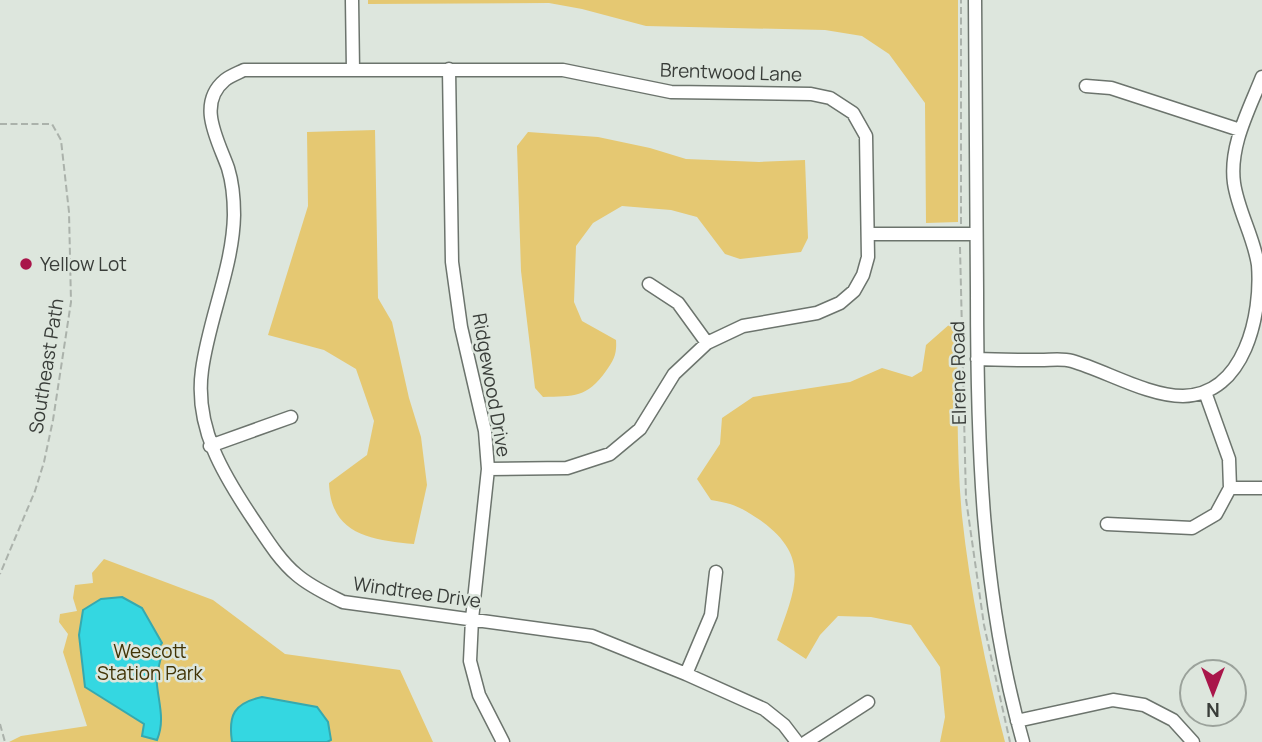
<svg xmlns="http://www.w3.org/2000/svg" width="1262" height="742" font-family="Manrope,sans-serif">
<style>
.green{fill:#e5c872}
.water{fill:#34d7e1;stroke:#36a9af;stroke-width:2}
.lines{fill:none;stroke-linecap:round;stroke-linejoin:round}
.minor-casing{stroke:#6c746d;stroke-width:15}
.path{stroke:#abb2ab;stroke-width:2;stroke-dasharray:7 3.5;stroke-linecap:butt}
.minor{stroke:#fff;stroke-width:12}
.poi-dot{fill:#a9164a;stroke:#dde6dd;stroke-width:2.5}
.labels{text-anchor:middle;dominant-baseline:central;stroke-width:5;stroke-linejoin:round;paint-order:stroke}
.street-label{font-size:19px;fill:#393d39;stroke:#dde6dd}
.poi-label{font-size:19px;fill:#393d39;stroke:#dde6dd;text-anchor:start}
.park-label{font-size:19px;fill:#423406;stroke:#dde6dd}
</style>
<rect width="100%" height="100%" fill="#dde6dd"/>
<path class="green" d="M368,0H958V222L926,223L925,103L889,54L862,36L825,30L646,26L582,9L549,3L368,4Z
M375,130L378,298L392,322L409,398L421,437L427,485L414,544C371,540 331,535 329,483L367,455L374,421L356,369L324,350L268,335L308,206L307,132Z
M528,132L598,137L650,148L686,159L759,162L805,160L808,238L801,252L740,259L725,254L697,217L671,210L622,206L593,223L576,246L574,302L582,321L616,340C617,354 614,360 606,371C587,398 574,396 543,397L535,388L521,271L517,146Z
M951,323H957C958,387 956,452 962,516C970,591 986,669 1005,742H940L945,717L940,667L911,625L871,617L838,616L820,635L806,659L777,640C795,589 812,557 760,520C740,507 735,504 711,500L697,479L720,444L722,418L753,397L850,382L882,368L912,377L922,371L926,345Z
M104,559L213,600L285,654L400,670L433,742H9L21,736L87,726L63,652L68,634L59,622L60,614L77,611L73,598L75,585L93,583L92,573Z"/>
<path class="water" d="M122,597L142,608L162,643L155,653L161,657C159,666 156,676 157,685C159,704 165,721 157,740L142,736L144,724L85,687L79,635L83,610L101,599Z
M262,697L317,707L328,722L331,740L327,742H232C228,715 234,703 262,697Z"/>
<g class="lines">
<defs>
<path id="minor" d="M352,0L353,70
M975,0C976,97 976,194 977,291C977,443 981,595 1023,742
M449,69L452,262L461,327L485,431L488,469L472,619L470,661L479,695L503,742
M1086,86L1111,88L1240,130
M869,234H976
M649,284L678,303L707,343
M977,359C998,360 1019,360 1040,360C1051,360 1062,358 1072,361C1106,371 1148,396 1183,396C1245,395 1262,314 1258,265C1254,237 1238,211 1234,183C1229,146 1249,110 1262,77
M210,446L291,417
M488,469L567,468L610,454L640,429L674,374L707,343L743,326L817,313L840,303L854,291L863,275L868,257L866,136L853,113L830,98L811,94L671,92L563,70H244C238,73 230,76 225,80C196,104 218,140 228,168C232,181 234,201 234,215C233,267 209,318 202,370C194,428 224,476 255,522C267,540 280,561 297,575C311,587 327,594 343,602L592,636L686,674L764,709L784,725L797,742
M1230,488H1262
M1107,524L1192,528L1216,514L1230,488L1229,459L1205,392
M686,674L711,615L716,572
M1017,721L1113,700L1144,705L1173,720L1193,742
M806,742L868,702"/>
</defs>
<use href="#minor" class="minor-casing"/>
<path class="path" d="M0,124H52L61,140L69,212L71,302L53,420L44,462L35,491L0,574
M961,224V0
M960,247L966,499L984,625L1010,742
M0,724L5,742"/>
<use href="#minor" class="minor"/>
</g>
<circle class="poi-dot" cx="26" cy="264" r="7"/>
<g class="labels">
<g class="street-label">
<text transform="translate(731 72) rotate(2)">Brentwood Lane</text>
<text transform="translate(46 366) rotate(-81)">Southeast Path</text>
<text transform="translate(958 373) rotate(-91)">Elrene Road</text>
<text transform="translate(492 385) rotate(80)">Ridgewood Drive</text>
<text transform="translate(417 592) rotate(8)">Windtree Drive</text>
</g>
<g class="poi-label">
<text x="40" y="264">Yellow Lot</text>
</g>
<g class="park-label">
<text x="150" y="651">Wescott<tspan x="150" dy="22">Station Park</tspan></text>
</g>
</g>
<g transform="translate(1213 693) rotate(180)"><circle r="33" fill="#dde6dd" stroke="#9ba29b" stroke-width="2"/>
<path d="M0-5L12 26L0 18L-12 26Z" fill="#a9164a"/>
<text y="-10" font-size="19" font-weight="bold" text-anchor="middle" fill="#393d39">N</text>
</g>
</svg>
